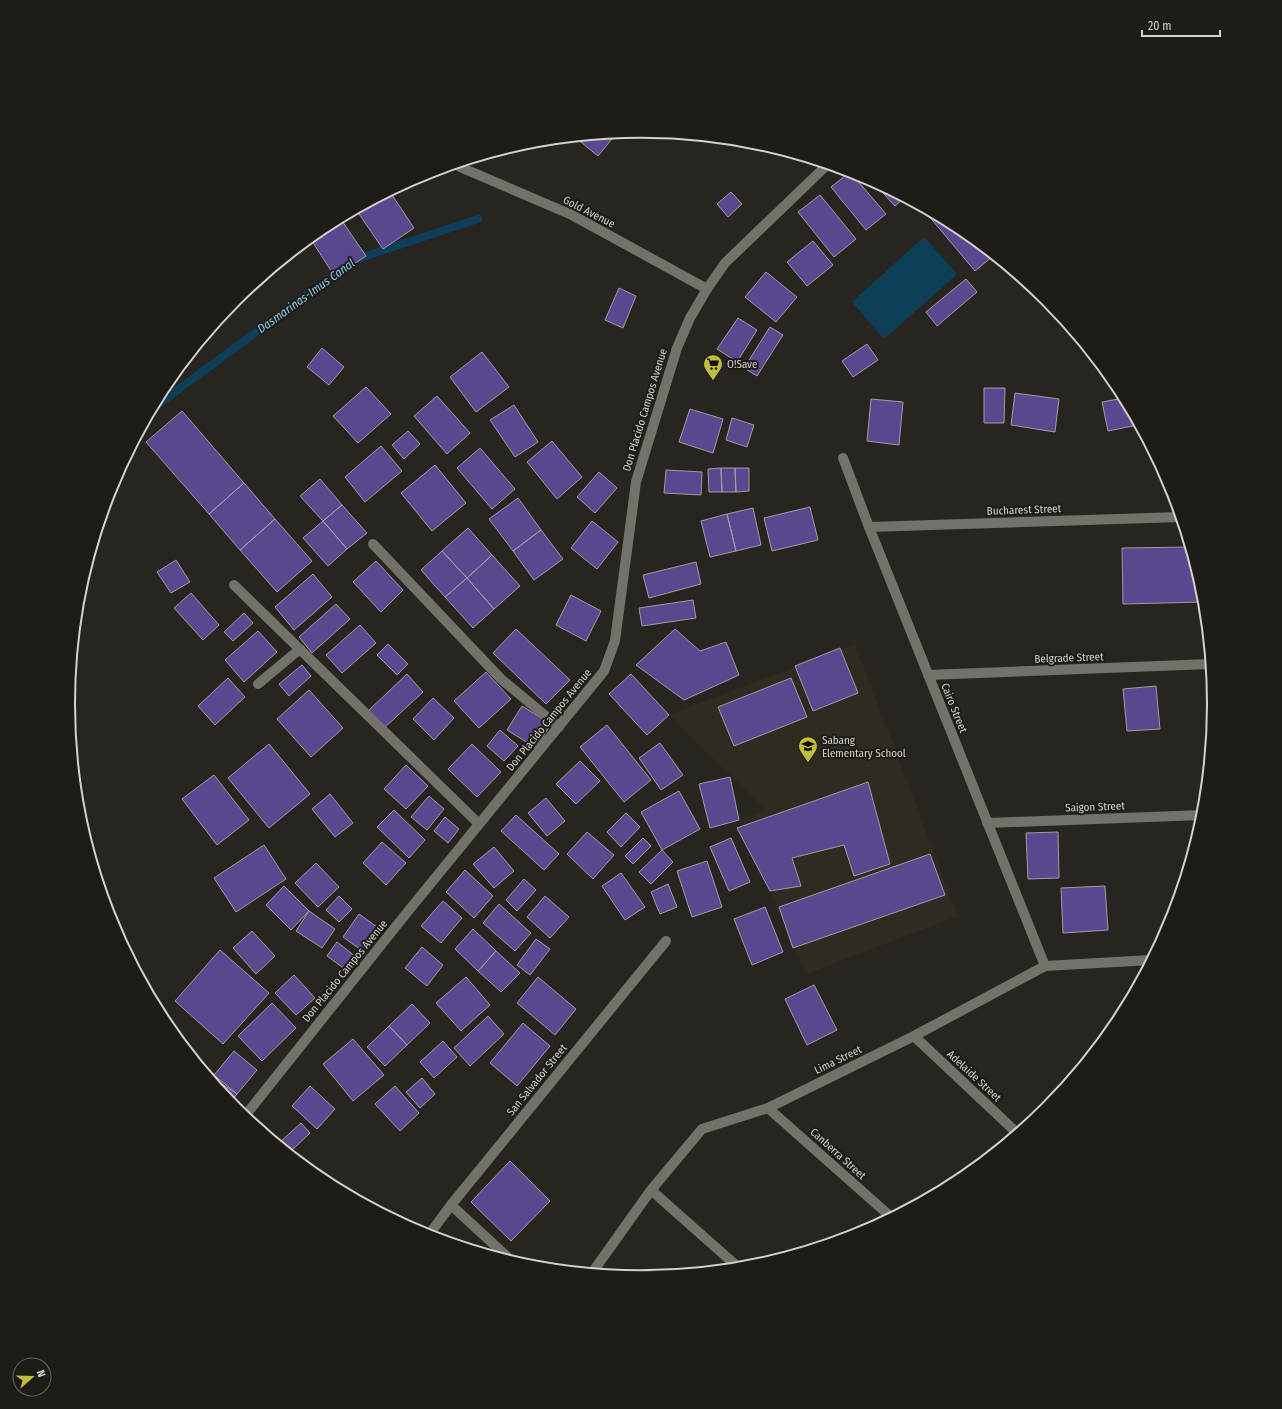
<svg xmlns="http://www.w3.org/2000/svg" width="1282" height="1409" font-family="'Fira Sans Condensed',sans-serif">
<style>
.built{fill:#302b20}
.water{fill:#0e3f59}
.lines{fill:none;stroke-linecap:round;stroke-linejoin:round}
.stream{stroke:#0e3f59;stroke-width:8}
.building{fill:#5a488e;stroke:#9f9da5}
.lane{stroke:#74716a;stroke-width:10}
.street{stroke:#74716a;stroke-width:10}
.secondary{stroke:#74716a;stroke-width:10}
.labels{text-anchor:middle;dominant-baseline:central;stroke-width:4;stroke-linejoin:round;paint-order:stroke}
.street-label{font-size:11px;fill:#d4d2cf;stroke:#1e1c17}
.poi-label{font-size:11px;fill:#d4d2cf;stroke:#1e1c17;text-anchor:start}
.water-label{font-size:12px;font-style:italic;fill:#8ac9f0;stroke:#1e1c17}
.rim{fill:none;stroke:#d4d2cf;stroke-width:2}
</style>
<rect width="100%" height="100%" fill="#282520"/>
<path class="built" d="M855,644L958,916L806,974L739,820L765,810L669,715Z"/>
<path class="water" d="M924,237L957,274L884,339L852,302Z"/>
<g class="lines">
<path class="stream" d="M357,259L478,219
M153,408L342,269"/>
</g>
<path class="building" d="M616,134L598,156L576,138Z
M850,172L886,214L866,230L831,187Z
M872,181L904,198L895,206Z
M390,192L414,228L383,249L357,211Z
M731,192L742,204L728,217L717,204Z
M820,195L856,239L834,257L798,212Z
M922,208L960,228L993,256L975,271Z
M342,221L366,256L335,277L312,241Z
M813,241L833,265L807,286L787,262Z
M766,272L797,297L776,322L745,297Z
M966,279L977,292L937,326L926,312Z
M619,288L636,296L623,328L605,320Z
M738,318L757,330L737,362L717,349Z
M770,327L783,335L757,376L744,368Z
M867,344L878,360L853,377L842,361Z
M322,348L344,367L329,385L307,367Z
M482,352L509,387L476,412L450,377Z
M366,387L391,414L358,443L333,416Z
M984,388H1005L1004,423H984Z
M1015,393L1059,399L1055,432L1011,425Z
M437,396L470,433L447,454L414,416Z
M1124,398L1138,425L1108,431L1102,402Z
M871,399L903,402L899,445L867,441Z
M514,405L538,442L515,457L490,420Z
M690,409L723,419L713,453L679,442Z
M182,411L244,483L209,514L146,442Z
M732,418L754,425L747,447L726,440Z
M408,431L420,444L404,459L392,445Z
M552,441L582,477L557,499L527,462Z
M381,446L402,471L365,502L345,477Z
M480,448L515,489L492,509L457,468Z
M435,465L466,503L432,531L401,493Z
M721,468H735L736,492H722Z
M721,468L722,492H709L708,469Z
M735,468H749V491L736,492Z
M666,470L702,472L701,495L664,493Z
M599,472L617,488L595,513L577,497Z
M320,479L342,505L323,521L300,496Z
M244,483L275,519L240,550L209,514Z
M518,498L541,530L513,551L489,519Z
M342,505L367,533L347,549L323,521Z
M810,507L818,540L772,551L764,518Z
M753,508L761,545L736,551L727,514Z
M727,514L736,551L710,557L701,521Z
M275,519L312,561L277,592L240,550Z
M323,521L347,549L328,566L303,538Z
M592,521L618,542L597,569L571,548Z
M468,528L492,555L467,578L442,551Z
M541,530L563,559L534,580L513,551Z
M1189,547L1203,593L1204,602L1123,604L1122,548Z
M442,551L467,578L445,597L421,570Z
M492,555L520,586L494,609L467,578Z
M176,560L190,582L171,593L157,572Z
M376,561L403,590L381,612L353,582Z
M696,562L701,584L649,598L643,575Z
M313,574L332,597L294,630L275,607Z
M467,578L494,609L473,628L445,597Z
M191,593L219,625L203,640L174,608Z
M571,595L601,611L586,641L556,625Z
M693,600L696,618L642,626L639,608Z
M336,604L350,619L312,653L299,637Z
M244,613L253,623L233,641L224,632Z
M360,625L376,643L342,673L326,655Z
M516,629L570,680L546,704L493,653Z
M675,629L700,651L726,642L739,675L684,700L636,665Z
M258,631L277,652L244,682L225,660Z
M388,644L408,664L397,675L377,655Z
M840,648L858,693L813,711L795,666Z
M302,665L311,676L289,696L279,684Z
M486,672L511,699L479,728L454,701Z
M407,674L423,692L383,729L367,712Z
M631,674L669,715L647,735L609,694Z
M228,678L245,697L215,725L198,706Z
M791,678L807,717L734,746L718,707Z
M1156,686L1160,729L1127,731L1123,689Z
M309,690L343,728L311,757L277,719Z
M433,698L454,718L434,740L413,719Z
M522,706L551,724L536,748L507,730Z
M607,725L651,780L624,802L580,747Z
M500,730L518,746L504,761L487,746Z
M660,743L683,775L661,790L639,758Z
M269,744L310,794L269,828L228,778Z
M472,744L501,772L477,797L448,769Z
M580,761L600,781L576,804L556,784Z
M406,765L428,786L406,809L384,789Z
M214,775L249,820L217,845L182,799Z
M730,777L739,820L710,828L699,784Z
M868,782L890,864L854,876L844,845L792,858L801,886L770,891L737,828Z
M679,791L700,829L662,850L641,812Z
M330,794L353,823L335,837L312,809Z
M429,796L444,809L427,830L411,817Z
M546,798L565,821L547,836L528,813Z
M394,810L425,840L409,858L377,827Z
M626,813L640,827L621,847L607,832Z
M516,815L559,854L544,870L501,831Z
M445,817L459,829L448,843L434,831Z
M587,832L614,855L593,879L567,854Z
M1058,832L1059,878L1028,879L1026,833Z
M643,838L651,846L633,864L625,856Z
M731,838L750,882L729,891L710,847Z
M382,842L406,863L386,885L363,863Z
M264,845L286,879L236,912L214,878Z
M494,847L514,871L494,888L473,864Z
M662,850L673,862L651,884L639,872Z
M930,854L945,895L793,948L779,907Z
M707,861L722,907L692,917L677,871Z
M316,863L339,887L318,907L295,883Z
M465,870L493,896L474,918L446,892Z
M621,873L645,907L625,920L602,886Z
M524,879L536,890L517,911L506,900Z
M668,884L677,907L660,914L651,892Z
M284,886L309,911L291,930L266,905Z
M1105,886L1108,930L1063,933L1061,888Z
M339,896L352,909L339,922L326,910Z
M545,896L569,917L550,938L527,917Z
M443,901L462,918L441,943L421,926Z
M499,904L531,933L515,951L483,923Z
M765,907L783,952L752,965L734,919Z
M309,911L335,929L322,948L296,931Z
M359,914L377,927L361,950L343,937Z
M473,929L496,951L478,971L455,949Z
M252,931L275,956L256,974L233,948Z
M536,939L550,949L530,975L517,965Z
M337,942L356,957L346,970L327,956Z
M422,947L443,965L427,986L405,968Z
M220,950L269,993L223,1044L175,1001Z
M496,951L520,973L501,992L478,971Z
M294,975L315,998L296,1015L275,993Z
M466,977L490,1005L461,1031L436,1003Z
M538,977L576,1009L555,1035L517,1003Z
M814,985L837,1030L807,1045L785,999Z
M272,1003L296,1028L262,1061L238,1036Z
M412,1004L430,1023L407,1045L389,1026Z
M488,1016L504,1034L470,1066L454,1048Z
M523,1023L550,1046L517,1086L490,1063Z
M389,1026L407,1045L385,1066L367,1047Z
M353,1039L384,1075L353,1101L323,1064Z
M443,1041L457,1057L434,1078L420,1062Z
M234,1051L257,1070L237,1094L214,1075Z
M206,1073L237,1094L230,1103Z
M422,1078L435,1094L420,1108L406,1092Z
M310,1086L335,1109L317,1129L292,1106Z
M395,1086L419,1113L400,1131L375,1104Z
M301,1123L310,1133L289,1153L279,1143Z
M510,1161L550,1201L511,1241L471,1202Z"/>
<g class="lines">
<path class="lane" d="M258,684L300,649"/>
<path class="street" d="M458,164L460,167L572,215L707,289
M843,458L869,527L1045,966
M869,527L1180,517
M373,544L501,679L559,727
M234,585L479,824
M928,675L1210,664
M987,823L1203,815
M914,1036L1017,1133
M768,1108L891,1217
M651,1190L739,1268
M451,1205L513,1262
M428,1236L451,1205L666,941
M592,1273L651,1190L702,1129L768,1108L914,1036L1045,966L1151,960"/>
<path class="secondary" d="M244,1117L405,915L604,671L615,641L636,482L677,348L690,318L707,289L725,263L827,165"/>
</g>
<defs>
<symbol id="supermarket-pin" viewBox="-11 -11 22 30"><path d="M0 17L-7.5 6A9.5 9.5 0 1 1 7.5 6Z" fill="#c3bd3e" stroke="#1e1c17"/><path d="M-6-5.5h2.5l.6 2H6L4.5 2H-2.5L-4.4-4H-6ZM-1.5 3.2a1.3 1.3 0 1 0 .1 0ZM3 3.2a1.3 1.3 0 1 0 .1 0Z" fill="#111"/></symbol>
<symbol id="school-pin" viewBox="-11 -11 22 30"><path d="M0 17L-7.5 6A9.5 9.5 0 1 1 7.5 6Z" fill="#c3bd3e" stroke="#1e1c17"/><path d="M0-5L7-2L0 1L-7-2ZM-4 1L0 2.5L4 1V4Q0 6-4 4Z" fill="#111"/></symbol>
</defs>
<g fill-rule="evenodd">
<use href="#supermarket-pin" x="702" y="353" width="22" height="30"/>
<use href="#school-pin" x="797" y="735" width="22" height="30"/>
</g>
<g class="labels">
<g class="street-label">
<text transform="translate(589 212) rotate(27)">Gold Avenue</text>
<text transform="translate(645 410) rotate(-73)">Don Placido Campos Avenue</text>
<text transform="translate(1024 510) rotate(-2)">Bucharest Street</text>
<text transform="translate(1069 658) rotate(-2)">Belgrade Street</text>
<text transform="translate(954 708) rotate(68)">Cairo Street</text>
<text transform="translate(549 720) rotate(-51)">Don Placido Campos Avenue</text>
<text transform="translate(1095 807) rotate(-2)">Saigon Street</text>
<text transform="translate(345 971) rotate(-51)">Don Placido Campos Avenue</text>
<text transform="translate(838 1060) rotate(-26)">Lima Street</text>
<text transform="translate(974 1076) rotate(43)">Adelaide Street</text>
<text transform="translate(537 1080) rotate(-51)">San Salvador Street</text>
<text transform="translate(838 1154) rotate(42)">Canberra Street</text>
</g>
<g class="poi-label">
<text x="727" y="364">O!Save</text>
<text x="822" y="740">Sabang<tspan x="822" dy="13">Elementary School</tspan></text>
</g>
<g class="water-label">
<text transform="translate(306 296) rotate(-36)">Dasmarinas-Imus Canal</text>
</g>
</g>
<path d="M0 0H1282V1409H0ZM75 704a566 566 0 1 1 1132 0a566 566 0 1 1-1132 0Z" fill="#1e1c17" fill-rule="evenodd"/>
<path class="rim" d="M75 704a566 566 0 1 1 1132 0a566 566 0 1 1-1132 0Z"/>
<g transform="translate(32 1377) rotate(70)"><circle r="19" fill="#1e1c17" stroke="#676561"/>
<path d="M0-3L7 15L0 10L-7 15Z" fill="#c3bd3e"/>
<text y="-6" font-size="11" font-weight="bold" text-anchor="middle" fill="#d4d2cf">N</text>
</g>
<path d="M1142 30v6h78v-6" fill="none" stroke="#d4d2cf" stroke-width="2"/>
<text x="1148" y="30" font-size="12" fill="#d4d2cf" stroke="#1e1c17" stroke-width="3" paint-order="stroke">20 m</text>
</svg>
